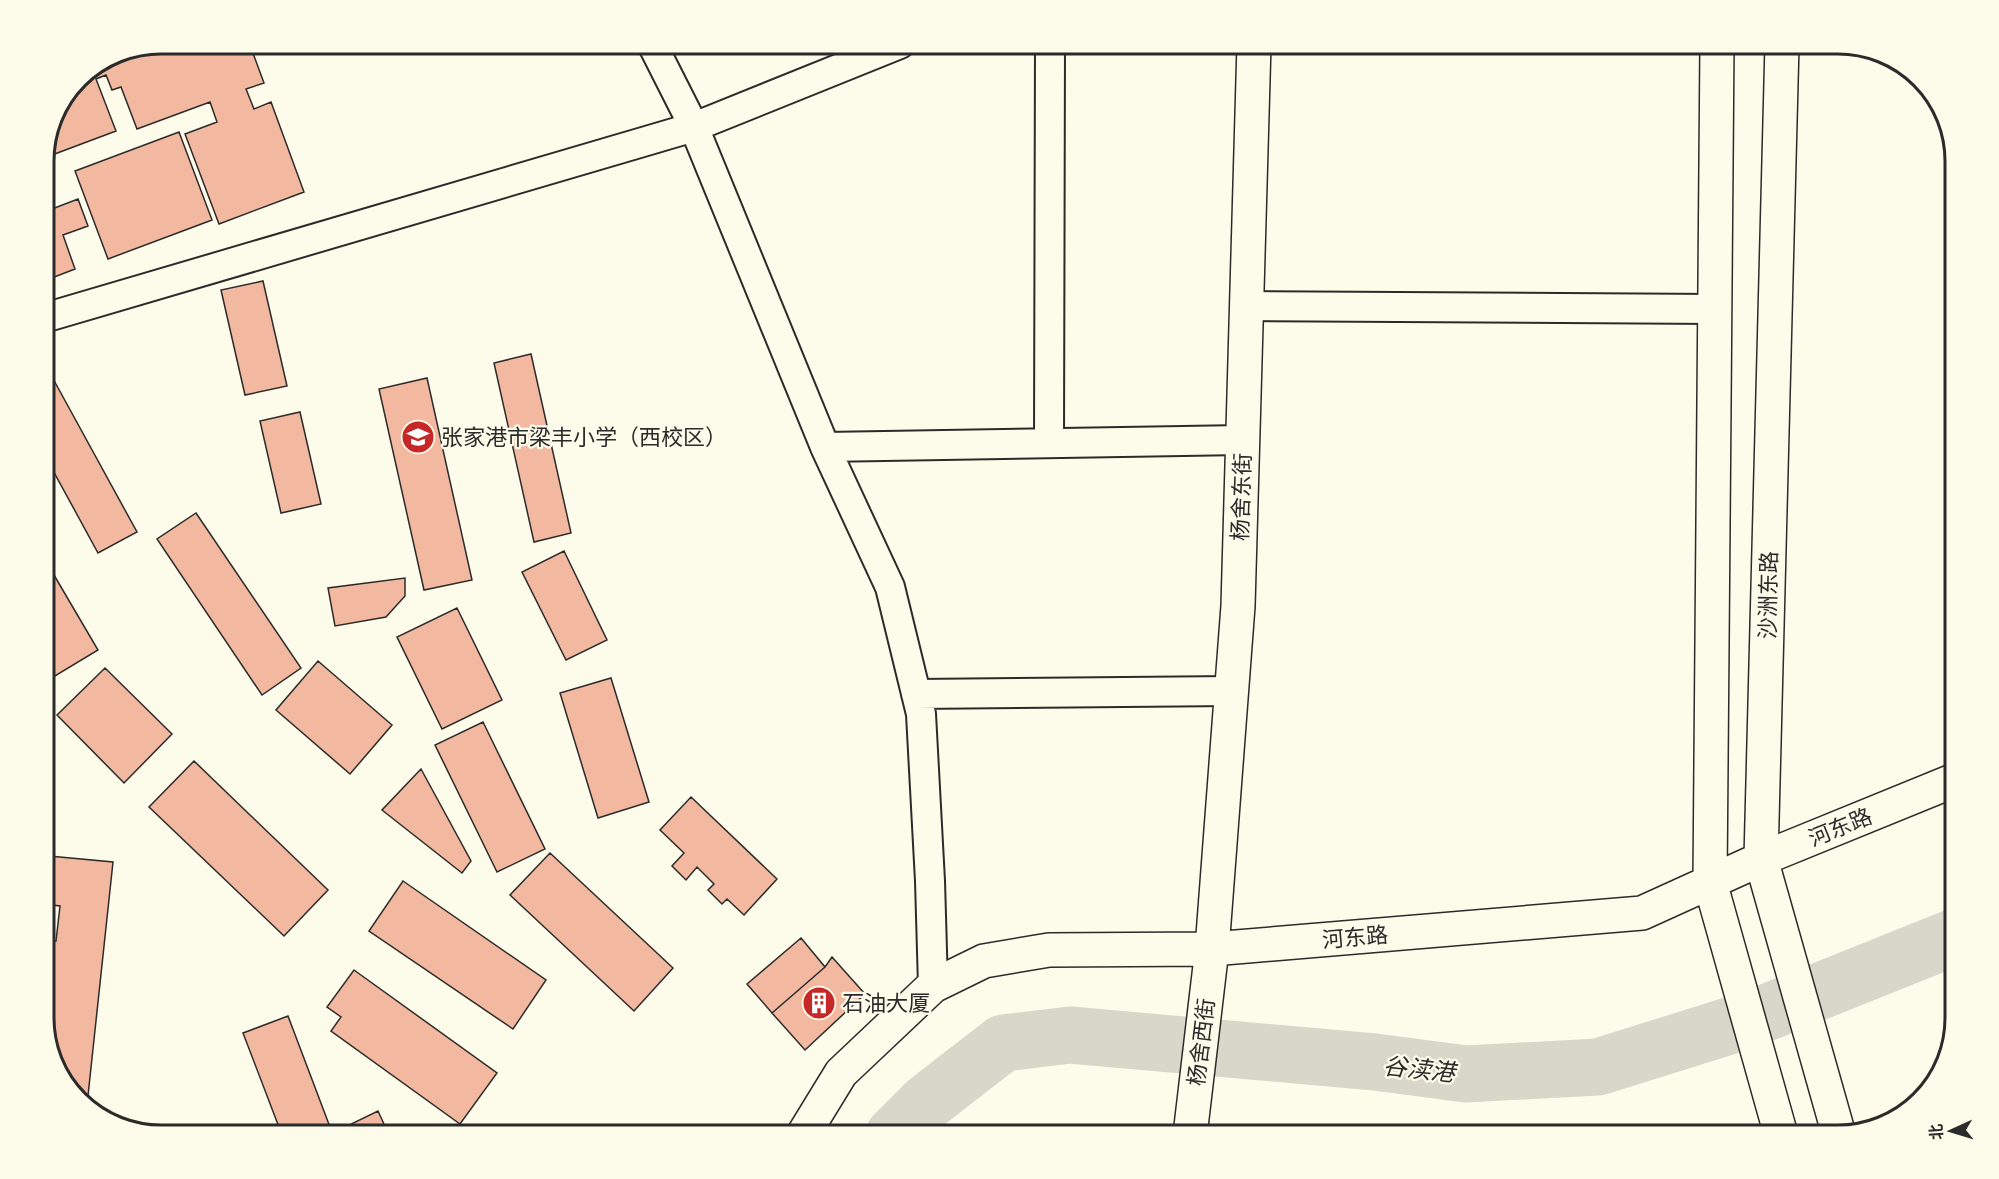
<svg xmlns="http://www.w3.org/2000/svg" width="1999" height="1179" font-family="'PT Sans Narrow','Noto Sans SC',sans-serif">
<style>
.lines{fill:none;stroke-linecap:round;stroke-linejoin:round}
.river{stroke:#d8d7c9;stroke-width:57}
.building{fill:#f2b8a0;stroke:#2b2b2b;stroke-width:1.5}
.minor-casing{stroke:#2b2b2b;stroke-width:32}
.tertiary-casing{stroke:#2b2b2b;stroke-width:36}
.minor{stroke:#fdfbea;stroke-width:28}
.tertiary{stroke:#fdfbea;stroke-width:33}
.labels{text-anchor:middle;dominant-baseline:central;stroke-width:4.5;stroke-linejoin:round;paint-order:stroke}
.poi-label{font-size:22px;fill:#2b2b2b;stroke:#fdfbea;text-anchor:start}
.street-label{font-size:22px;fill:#2b2b2b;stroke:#fdfbea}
.water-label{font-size:24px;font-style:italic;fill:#2b2b2b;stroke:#fdfbea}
.rim{fill:none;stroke:#2b2b2b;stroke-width:3}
</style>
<rect width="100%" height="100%" fill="#fdfbea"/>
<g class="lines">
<path class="river" d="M894,1135L927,1102L1003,1043L1070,1035L1375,1062L1466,1074L1598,1067L1748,1020L1955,937"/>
</g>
<path class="building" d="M161,44H253L250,45L264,83L246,89L254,109L271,102L304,192L219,224L185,134L217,122L210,102L137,129L121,87L112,90L106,75L96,79L116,131L44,158L53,116L78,78L116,52Z
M179,132L212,220L108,259L75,171Z
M44,188L52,209L78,199L88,226L63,235L75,269L44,281Z
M263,281L287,386L245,395L221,290Z
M531,354L571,533L534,542L494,363Z
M51,375L137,532L98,553L44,454V379Z
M427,378L472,580L424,590L379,389Z
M300,412L321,504L281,513L260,421Z
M196,513L301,668L262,695L157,539Z
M564,551L607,640L566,660L522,572Z
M44,558L98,650L45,682L44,680Z
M405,578V596L386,617L335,626L328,588Z
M457,608L502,700L442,729L397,637Z
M318,661L392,725L350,774L276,710Z
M105,668L172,734L124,783L57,715Z
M611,678L649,802L598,818L560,693Z
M483,722L545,849L497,872L435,745Z
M194,761L328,890L284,936L149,807Z
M421,769L471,861L462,873L382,810Z
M691,797L777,879L744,915L727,899L722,904L708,890L714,884L697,867L686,880L672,866L684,853L660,830Z
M550,853L673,968L634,1011L510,895Z
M49,856L113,862L87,1105L59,1077L44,1025L50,969H44V940L56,941L60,906L44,904Z
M403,881L546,980L513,1029L369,931Z
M801,938L825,967L772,1013L747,984Z
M832,957L865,994L805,1050L772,1013L825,967Z
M354,970L497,1073L460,1124L331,1031L341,1017L327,1007Z
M288,1016L333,1135H282L243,1033Z
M378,1111L389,1135H351L347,1126Z"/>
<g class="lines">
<defs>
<path id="minor" d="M652,44L694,127L825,447L890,587L921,714L930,881L933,986
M1246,306L1715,309
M44,318L694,127L900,44
M1049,443L1050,44
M825,447L1243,440
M916,694L1232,691"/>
<path id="tertiary" d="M1717,44L1710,882L1781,1135
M1782,44L1761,859L1839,1135
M803,1135L841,1073L933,986L984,961L1049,950L1212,949L1642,913L1761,859L1955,780
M1190,1135L1212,949L1238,606L1254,44"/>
</defs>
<use href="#minor" class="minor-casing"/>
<use href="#tertiary" class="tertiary-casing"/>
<use href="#minor" class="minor"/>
<use href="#tertiary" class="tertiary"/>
</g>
<defs>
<symbol id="school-disc" viewBox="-11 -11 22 22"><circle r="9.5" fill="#c62828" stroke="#fdfbea"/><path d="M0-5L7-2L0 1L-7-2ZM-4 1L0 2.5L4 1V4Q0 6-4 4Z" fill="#fff"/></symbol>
<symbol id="building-disc" viewBox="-11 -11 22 22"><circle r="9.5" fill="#c62828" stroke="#fdfbea"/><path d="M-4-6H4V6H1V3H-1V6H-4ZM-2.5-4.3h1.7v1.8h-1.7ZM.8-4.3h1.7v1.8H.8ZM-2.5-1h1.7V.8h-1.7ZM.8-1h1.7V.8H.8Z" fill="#fff"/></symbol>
</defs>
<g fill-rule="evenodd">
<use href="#school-disc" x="399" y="418" width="38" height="38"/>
<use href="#building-disc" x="800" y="984" width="38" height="38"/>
</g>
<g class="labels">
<g class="poi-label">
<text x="441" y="437">张家港市梁丰小学（西校区）</text>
<text x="842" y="1003">石油大厦</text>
</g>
<g class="street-label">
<text transform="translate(1241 497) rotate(-88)">杨舍东街</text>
<text transform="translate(1768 595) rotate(-89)">沙洲东路</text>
<text transform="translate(1840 827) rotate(-22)">河东路</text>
<text transform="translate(1355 937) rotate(-5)">河东路</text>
<text transform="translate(1201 1042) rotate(-83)">杨舍西街</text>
</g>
<g class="water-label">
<text transform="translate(1419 1069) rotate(6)">谷渎港</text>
</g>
</g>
<path d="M0 0H1999V1179H0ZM161 54H1838A107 107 0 0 1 1945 161V1018A107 107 0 0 1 1838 1125H161A107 107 0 0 1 54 1018V161A107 107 0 0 1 161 54Z" fill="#fdfbea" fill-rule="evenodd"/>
<path class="rim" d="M161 54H1838A107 107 0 0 1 1945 161V1018A107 107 0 0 1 1838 1125H161A107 107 0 0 1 54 1018V161A107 107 0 0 1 161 54Z"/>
<g transform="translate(1951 1131) rotate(266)" stroke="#fdfbea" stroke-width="4.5" paint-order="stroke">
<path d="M0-4.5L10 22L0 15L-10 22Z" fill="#2b2b2b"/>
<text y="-9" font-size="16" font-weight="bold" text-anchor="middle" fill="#2b2b2b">北</text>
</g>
</svg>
